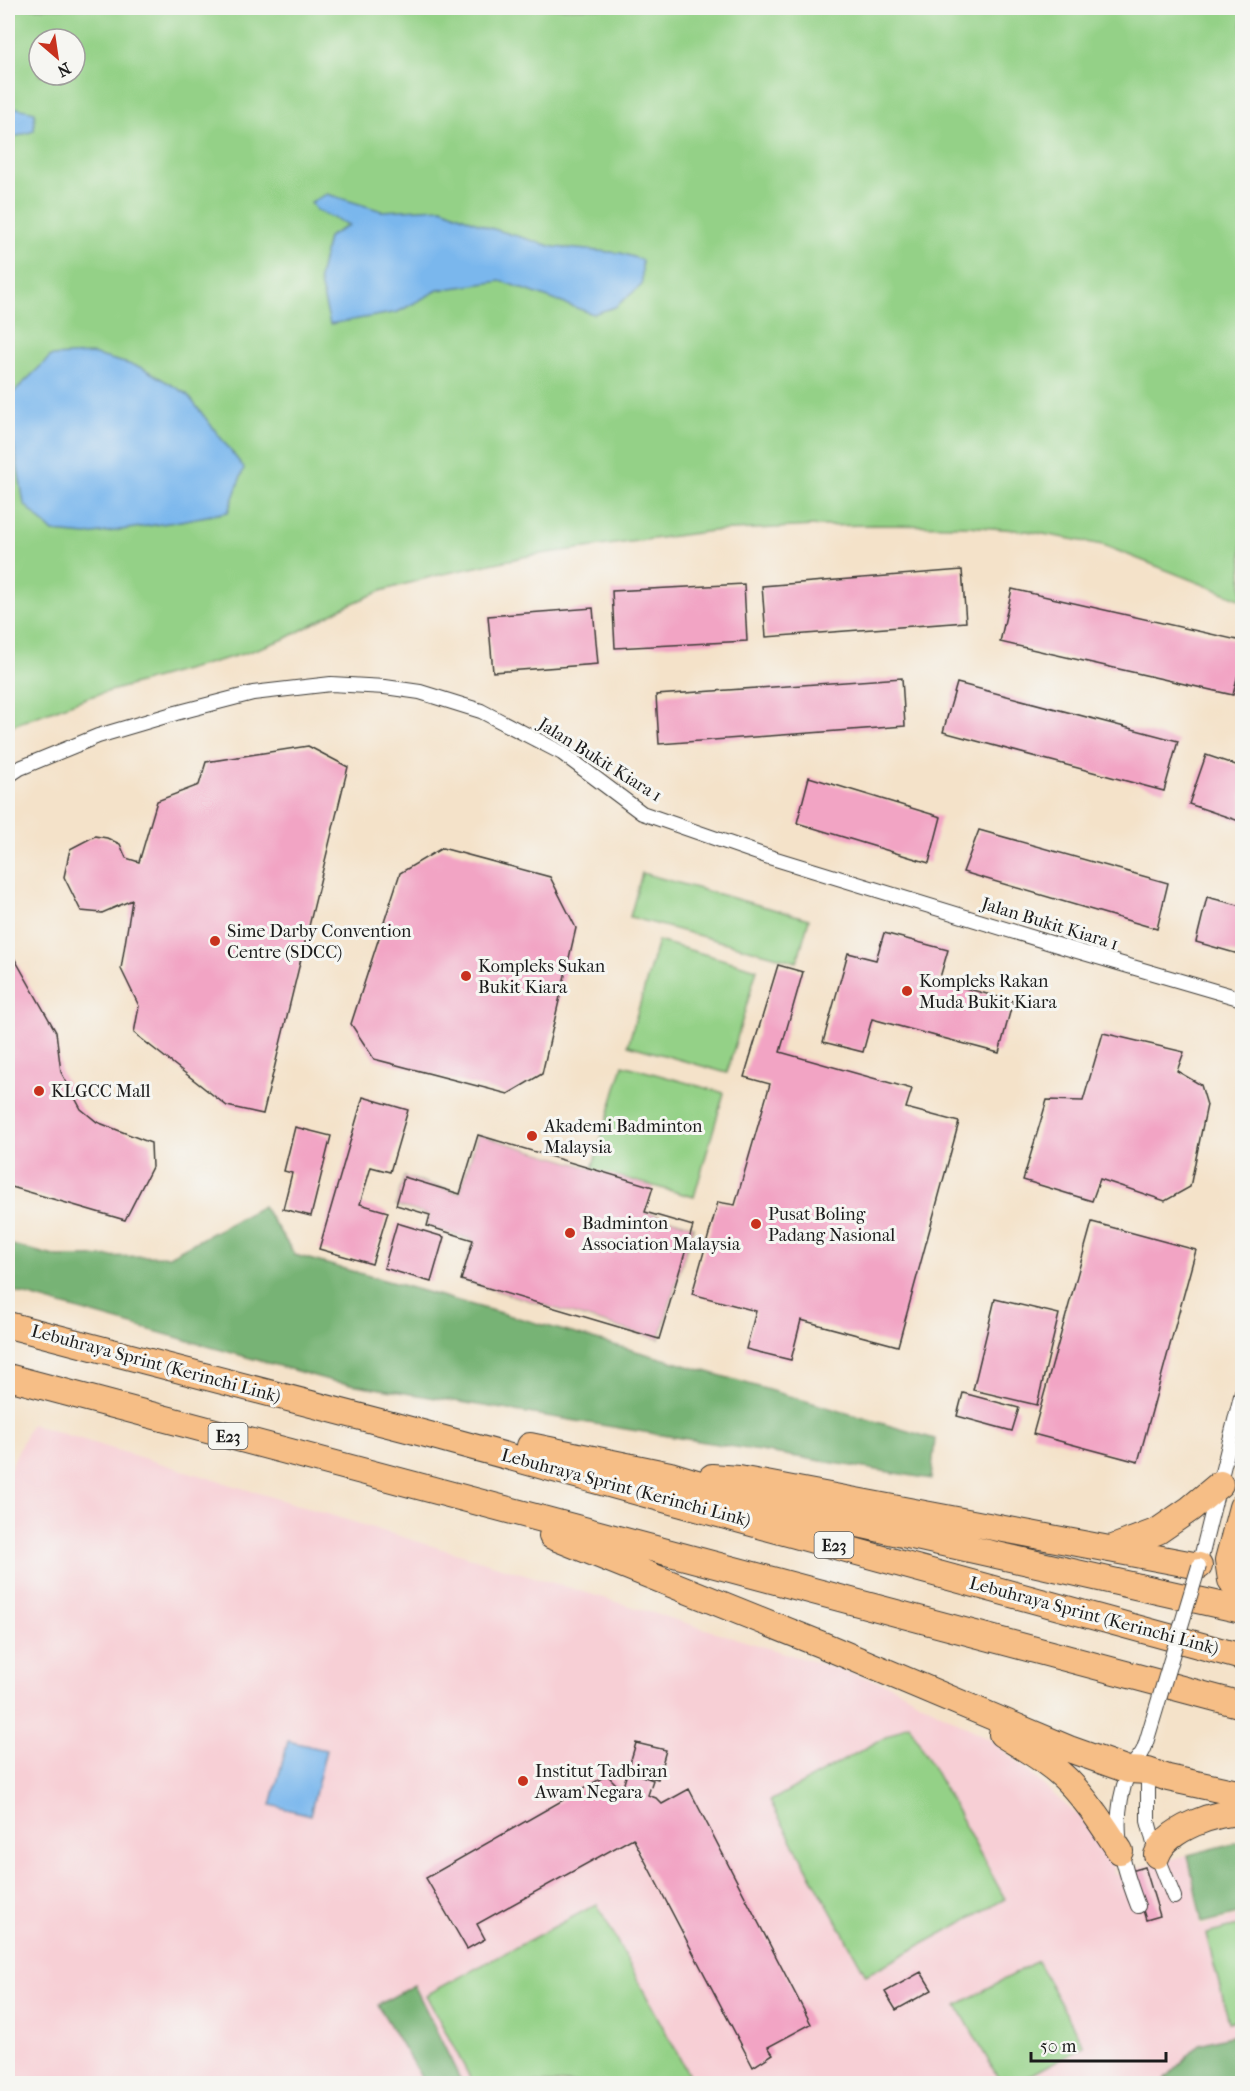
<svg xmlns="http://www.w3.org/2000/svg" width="1250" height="2091" font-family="'IM FELL French Canon',serif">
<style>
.built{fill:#f7cfd5}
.green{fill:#94d187;stroke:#587652;stroke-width:1.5;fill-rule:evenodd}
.forest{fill:#77b374;stroke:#4a6848;stroke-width:1.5}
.water{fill:#7ab7ed;stroke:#4b6a84;stroke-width:1.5}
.building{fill:#f2a4c4}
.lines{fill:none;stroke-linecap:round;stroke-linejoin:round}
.minor-casing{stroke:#3c3a36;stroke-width:16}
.motorway-casing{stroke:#3c3a36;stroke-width:28}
.minor{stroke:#fff;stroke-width:14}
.motorway{stroke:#f6be86;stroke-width:26}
.minor-bridge-casing{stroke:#3c3a36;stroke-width:16;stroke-linecap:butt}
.minor-bridge{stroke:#fff;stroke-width:14}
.poi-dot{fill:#c8321e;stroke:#f6f6f2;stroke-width:2}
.labels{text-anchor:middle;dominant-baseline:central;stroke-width:6;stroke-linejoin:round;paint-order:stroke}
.shield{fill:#f6f6f2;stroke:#5d5d5c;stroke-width:1.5}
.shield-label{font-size:16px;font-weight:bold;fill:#1c1c1c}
.street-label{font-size:18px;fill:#1c1c1c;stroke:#f6f6f2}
.poi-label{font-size:18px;fill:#1c1c1c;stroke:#f6f6f2;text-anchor:start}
</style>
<rect width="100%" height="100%" fill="#f6f6f2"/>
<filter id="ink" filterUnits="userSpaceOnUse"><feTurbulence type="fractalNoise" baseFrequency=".0167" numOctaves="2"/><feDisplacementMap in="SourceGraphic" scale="12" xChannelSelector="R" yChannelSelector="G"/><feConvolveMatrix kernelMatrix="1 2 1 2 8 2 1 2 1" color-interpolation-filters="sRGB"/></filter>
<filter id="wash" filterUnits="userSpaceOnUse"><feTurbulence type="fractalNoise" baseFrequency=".008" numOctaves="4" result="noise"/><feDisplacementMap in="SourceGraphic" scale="24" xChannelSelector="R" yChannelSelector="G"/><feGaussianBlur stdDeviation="1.35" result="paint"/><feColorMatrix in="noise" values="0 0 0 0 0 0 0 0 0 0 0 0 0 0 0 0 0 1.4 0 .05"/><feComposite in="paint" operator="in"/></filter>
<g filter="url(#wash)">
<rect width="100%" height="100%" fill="#f4e2c9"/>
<path class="built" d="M31,1424L890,1685L994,1742L1083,1820L1109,1853L1116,1874L1187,1855L1201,1926L1242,1915V2032L1200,2045L1161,2084L8,2083V1472Z"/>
<path class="green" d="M8,8H1242V600L1103,545L1027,531L968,526L873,525L815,526L712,531L533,555L434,576L381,591L344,607L287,638L246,653L89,697L8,727ZM39,39H75V75H39Z
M642,873L809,919L797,962L630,917Z
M658,941L757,969L727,1073L628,1045Z
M623,1065L724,1093L694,1197L617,1176L645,1212L693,1226L659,1339L461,1280L473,1240L427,1226L430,1215L396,1205L404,1177L460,1193L478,1135L592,1169Z
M909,1724L1005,1899L866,1975L770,1801Z
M597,1904L693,2083H473L426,1995Z
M1242,1925V2018L1229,2022L1206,1934Z
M1037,1961L1084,2046L1015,2083H1001L957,2005Z"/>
<path class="forest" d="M263,1206L295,1255L664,1359L935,1439L931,1479L332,1381L8,1290V1244L58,1257L169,1256Z
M1242,1841V1913L1202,1923L1188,1855Z
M414,1985L462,2083H416L421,2077L378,2005Z
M1242,2033V2083H1161L1200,2044Z"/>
<path class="water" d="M8,106L35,112L34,131L8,139Z
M327,194L382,211L442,208L487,227L554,247L621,253L642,260V285L615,307L593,314L501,281L438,290L398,312L330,324L319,279L328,237L349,225L316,210L311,202Z
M92,354L143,368L187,394L244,468L228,512L175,522L87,535L53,532L24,504L12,434L8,432V394L13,393L51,356Z
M288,1741L326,1750L310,1815L271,1805Z"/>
<g id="blocks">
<path class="building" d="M962,570L966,622L766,637L762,586Z
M744,584L747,641L615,648L612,591Z
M1012,589L1242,641V657L1233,695L1000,642Z
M593,608L598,664L493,672L488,616Z
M902,678L905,726L659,744L656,695Z
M957,683L1178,741L1164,791L943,732Z
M308,746L348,767L263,1114L227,1106L134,1033L139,1006L121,969L132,900L102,913L81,911L64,877L70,849L95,836L107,838L120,844L126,858L139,862L157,801L199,785L206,762Z
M1206,755L1242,767V822L1189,804Z
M809,777L941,817L929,863L797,823Z
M979,830L1168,883L1157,929L963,872Z
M442,848L550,877L576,928L542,1074L508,1094L374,1059L351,1024L400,873Z
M1207,897L1242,906V955L1196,942Z
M884,933L948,950L939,981L1013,1001L999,1053L872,1019L863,1052L823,1042L848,953L876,960Z
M8,947L56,1032L61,1072L81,1109L97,1122L151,1143L152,1167L125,1220L8,1186Z
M778,965L803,972L780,1052L912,1089L906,1108L959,1122L898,1346L801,1320L791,1360L746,1349L756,1311L692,1294L718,1202L735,1205L770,1084L744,1077Z
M1103,1033L1184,1052L1177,1071L1201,1085L1207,1105L1190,1187L1165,1201L1100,1179L1092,1201L1023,1180L1047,1100L1083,1101Z
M363,1097L408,1110L390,1172L371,1167L360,1204L388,1212L372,1264L319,1249Z
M295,1127L331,1136L311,1216L283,1209L292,1173L284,1171Z
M478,1135L653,1187L645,1212L693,1226L659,1339L461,1280L473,1240L427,1226L430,1215L396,1205L404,1177L460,1194Z
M1092,1222L1196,1250L1138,1462L1033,1434Z
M397,1223L444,1237L431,1282L384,1268Z
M995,1299L1059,1314L1037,1405L973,1390Z
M963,1393L1019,1408L1012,1431L957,1416Z
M636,1743L666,1750L658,1779L631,1772L653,1780L648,1795L656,1798L662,1804L689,1789L811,2024L768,2047L773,2054L753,2067L633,1838L477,1924L485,1939L467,1949L426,1878L607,1775L622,1790Z
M1145,1867L1160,1916L1146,1920L1131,1871Z
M921,1972L932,1990L896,2010L885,1992Z"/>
</g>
</g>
<g filter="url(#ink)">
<use href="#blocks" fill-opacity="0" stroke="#3c3a36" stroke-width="1.5"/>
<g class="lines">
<defs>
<path id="minor" d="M8,776L20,768L98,736L176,713L253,693L331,684L385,687L420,692L481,711L562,753L642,813L766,856L1067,948L1242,999
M1199,1566L1242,1392
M1146,1767L1148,1771V1821L1157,1855L1174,1897
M1138,1906C1120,1859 1110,1822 1128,1773C1131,1762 1141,1760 1145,1746"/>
<path id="motorway" d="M8,1325L426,1434L1242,1657
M8,1377L1242,1705
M530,1446L670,1475L756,1501L1242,1610
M712,1477L739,1479L1199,1566
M1242,1507L1228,1560L1231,1580L1242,1597
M552,1536L825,1646L1069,1749L1128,1770L1148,1771L1168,1778L1242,1794
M1113,1548L1158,1531L1190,1509L1220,1484
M1002,1734C1024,1748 1048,1761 1067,1780C1088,1801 1104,1827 1120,1851
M1157,1855C1166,1829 1217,1811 1242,1813"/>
</defs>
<use href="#minor" class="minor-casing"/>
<use href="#motorway" class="motorway-casing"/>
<use href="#minor" class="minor"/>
<use href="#motorway" class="motorway"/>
<defs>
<path id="minor-bridge" d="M1145,1746L1199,1566"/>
</defs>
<use href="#minor-bridge" class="minor-bridge-casing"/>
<use href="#minor-bridge" class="minor-bridge"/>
</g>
</g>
<g class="poi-dot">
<circle cx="215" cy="941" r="6"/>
<circle cx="466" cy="976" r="6"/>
<circle cx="907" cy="991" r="6"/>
<circle cx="39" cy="1091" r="6"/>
<circle cx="532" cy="1136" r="6"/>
<circle cx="756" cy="1224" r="6"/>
<circle cx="570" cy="1233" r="6"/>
<circle cx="523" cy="1781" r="6"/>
</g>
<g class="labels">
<g class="shield">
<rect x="208.5" y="1423" width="39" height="26" rx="4.5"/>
<rect x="814.5" y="1532" width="39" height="26" rx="4.5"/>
</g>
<g class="shield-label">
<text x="228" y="1436">E23</text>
<text x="834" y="1545">E23</text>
</g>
<g class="street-label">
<text transform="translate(600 760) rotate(32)">Jalan Bukit Kiara 1</text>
<text transform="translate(1050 924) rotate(17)">Jalan Bukit Kiara 1</text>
<text transform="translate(156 1364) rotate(15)">Lebuhraya Sprint (Kerinchi Link)</text>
<text transform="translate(626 1488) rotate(15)">Lebuhraya Sprint (Kerinchi Link)</text>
<text transform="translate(1094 1616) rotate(15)">Lebuhraya Sprint (Kerinchi Link)</text>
</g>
<g class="poi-label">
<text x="227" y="931">Sime Darby Convention<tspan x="227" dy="21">Centre (SDCC)</tspan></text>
<text x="478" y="966">Kompleks Sukan<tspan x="478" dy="21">Bukit Kiara</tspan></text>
<text x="919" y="981">Kompleks Rakan<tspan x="919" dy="21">Muda Bukit Kiara</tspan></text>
<text x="51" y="1091">KLGCC Mall</text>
<text x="544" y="1126">Akademi Badminton<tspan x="544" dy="21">Malaysia</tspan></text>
<text x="768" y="1214">Pusat Boling<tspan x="768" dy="21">Padang Nasional</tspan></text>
<text x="582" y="1223">Badminton<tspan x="582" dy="21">Association Malaysia</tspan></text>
<text x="535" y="1771">Institut Tadbiran<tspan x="535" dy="21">Awam Negara</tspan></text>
</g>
</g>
<rect width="1250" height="2091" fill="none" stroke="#f6f6f2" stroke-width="30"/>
<g transform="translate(57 57) rotate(151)"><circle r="28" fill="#f6f6f2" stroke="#9f9f9c" stroke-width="1.5"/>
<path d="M0-4.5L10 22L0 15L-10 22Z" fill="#c8321e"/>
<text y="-9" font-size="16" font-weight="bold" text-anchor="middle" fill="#1c1c1c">N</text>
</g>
<path d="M1031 2052v9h135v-9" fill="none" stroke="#1c1c1c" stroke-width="3"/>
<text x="1040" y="2052" font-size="18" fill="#1c1c1c" stroke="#f6f6f2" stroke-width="4.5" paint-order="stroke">50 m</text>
</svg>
